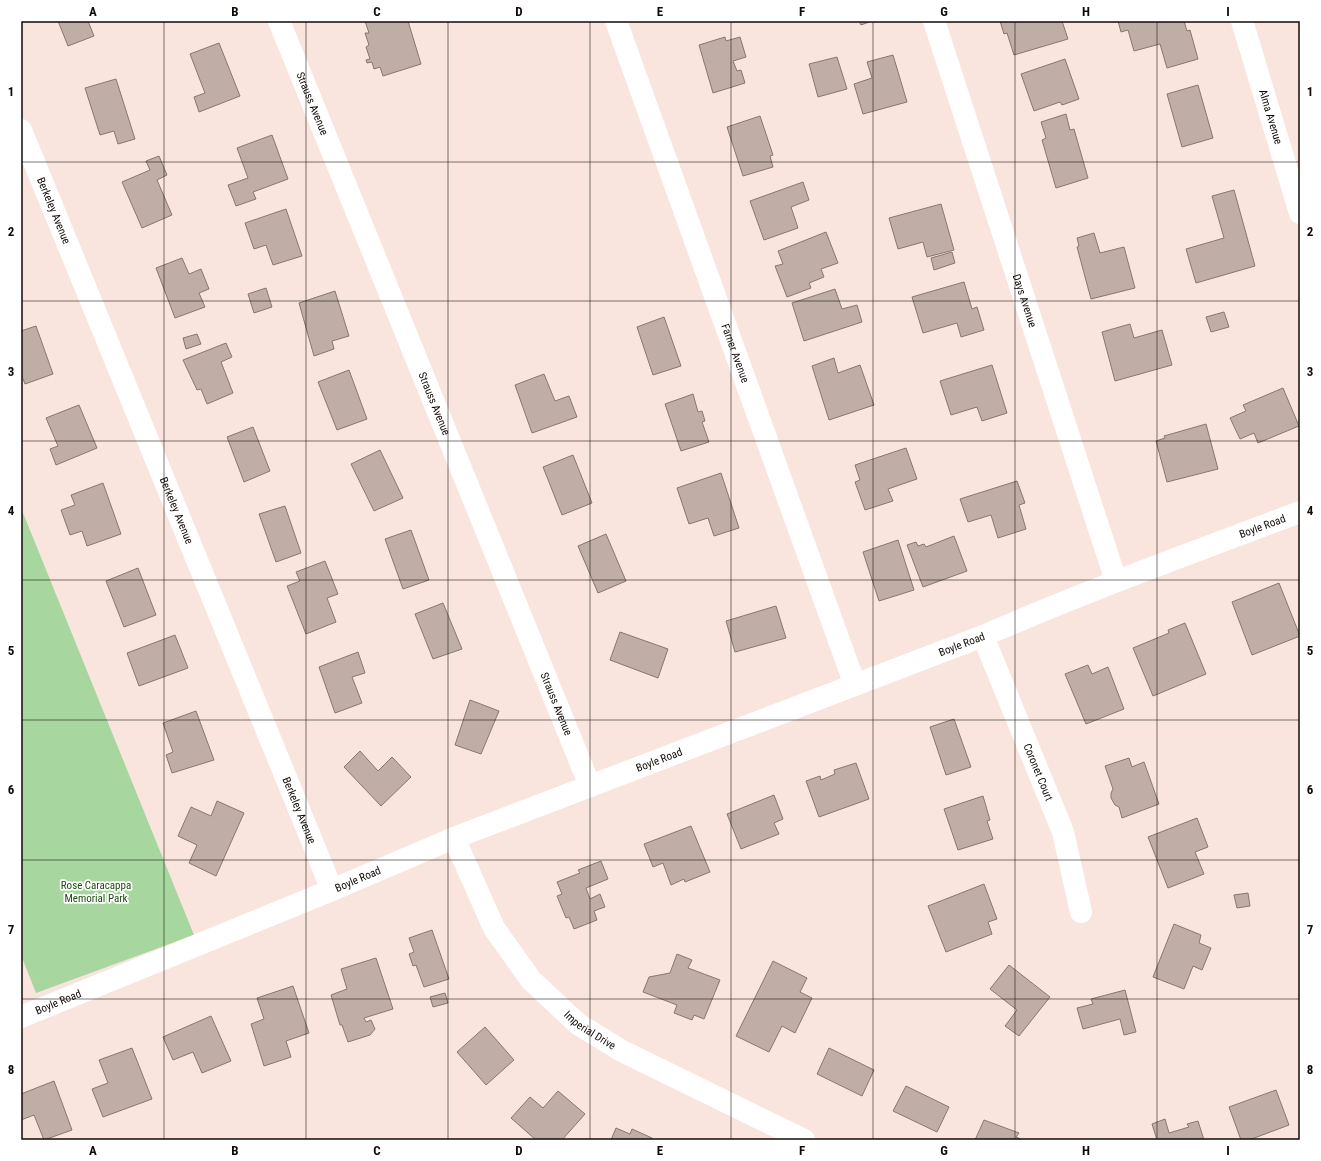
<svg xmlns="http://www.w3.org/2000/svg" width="1321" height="1161" font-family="'Roboto Condensed',sans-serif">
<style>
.green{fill:#a7d79e}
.building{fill:#c0aea6;stroke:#88776f}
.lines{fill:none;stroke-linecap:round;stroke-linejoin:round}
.minor{stroke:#fff;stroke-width:22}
.grid{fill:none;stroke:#110b08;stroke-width:1;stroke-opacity:0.55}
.labels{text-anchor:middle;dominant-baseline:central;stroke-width:3.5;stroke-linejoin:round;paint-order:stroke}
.street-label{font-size:11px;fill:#110b08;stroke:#fff}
.park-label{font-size:11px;fill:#174f0b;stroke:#fff}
.neatline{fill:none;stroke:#110b08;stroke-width:1.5}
.grid-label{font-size:13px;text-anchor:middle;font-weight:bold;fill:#110b08}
</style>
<rect width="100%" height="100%" fill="#f9e5dd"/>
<path class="green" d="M21,508L194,935L36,993L21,955Z"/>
<path class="building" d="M58,21H88L94,36L68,46Z
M365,21H408L421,64L383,76L380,67L374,69L372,62L367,63L366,60L370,59L366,47L369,45L365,33H369Z
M859,21H869V22L861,25Z
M1000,21H1062L1068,39L1014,55L1007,33L1004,34Z
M1118,21H1184L1187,31L1190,30L1198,59L1167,68L1160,44L1134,51L1128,30L1121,32Z
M725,37L726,41L740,37L746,57L733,61L737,71L741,70L745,83L713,93L699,45Z
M219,43L240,96L199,112L194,97L205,93L190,54Z
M893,55L907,102L863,114L854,84L872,78L867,62Z
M837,57L847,89L818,97L809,64Z
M1065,59L1079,99L1062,105L1060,102L1034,111L1021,74Z
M116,79L135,139L118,144L114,131L100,135L85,88Z
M1198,85L1213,138L1182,147L1167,94Z
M1066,114L1070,130L1074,129L1088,178L1056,188L1042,140L1046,138L1041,122Z
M760,116L773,155L770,156L773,167L743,176L727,127Z
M272,135L288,179L253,192L256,199L236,206L228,185L248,178L237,148Z
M159,156L167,175L157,180L172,215L142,228L122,182L150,170L146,161Z
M803,182L809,200L791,207L798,228L764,240L750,201Z
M1234,190L1255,266L1196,283L1186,249L1224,238L1212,196Z
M941,204L954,250L927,257L923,242L898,249L889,218Z
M286,209L302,256L273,265L266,245L254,249L245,223Z
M826,232L838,263L821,269L824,277L809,283L811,288L787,297L775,266L783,264L778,251Z
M1094,233L1100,253L1124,247L1135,288L1091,299L1077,247L1079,246L1077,238Z
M952,252L955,263L934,270L931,258Z
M182,258L189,274L201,269L209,289L199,293L205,307L175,318L156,268Z
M964,282L972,309L977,307L984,330L961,337L957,323L923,333L912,297Z
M266,288L272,307L254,313L248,294Z
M835,289L842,309L857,305L862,322L804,341L792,303Z
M335,291L349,336L332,341L334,349L314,356L299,303Z
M1224,312L1229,327L1211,332L1206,317Z
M664,317L681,366L653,375L637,327Z
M1130,324L1134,338L1162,330L1172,365L1115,381L1102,332Z
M36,326L53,374L25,384L21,374V331Z
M197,334L201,344L186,349L183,338Z
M226,343L232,357L221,362L233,393L207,404L201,389L197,390L183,360Z
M834,358L838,373L860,365L874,405L829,420L812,366Z
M992,365L1007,413L982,421L977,407L951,415L940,381Z
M349,370L367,419L337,430L318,382Z
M544,374L555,401L569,396L577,417L532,433L515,385Z
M1283,388L1299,426L1258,443L1254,433L1240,439L1230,418L1246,411L1243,405Z
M693,394L698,412L702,411L705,421L702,422L709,442L681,451L665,404Z
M79,405L97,448L56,465L50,449L58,446L46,418Z
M1206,424L1218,469L1167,482L1156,441L1165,438L1164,436Z
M253,427L270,471L244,482L227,437Z
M906,448L917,479L888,489L893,501L865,510L855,482L860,480L855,465Z
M380,450L403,498L374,511L351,464Z
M573,455L592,503L562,515L543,467Z
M721,473L739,528L714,536L708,518L689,524L677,488Z
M1017,481L1025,503L1019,505L1026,529L998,538L991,515L968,522L960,499Z
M103,483L121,534L87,546L82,531L70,535L61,510L75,505L71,495Z
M285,506L301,553L276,562L259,514Z
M411,530L429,580L403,589L385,539Z
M606,534L626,581L598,593L578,546Z
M954,536L967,571L923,587L907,545L916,542L918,546L924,544L926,547Z
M898,540L914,590L879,601L863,552Z
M325,561L338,594L327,598L336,622L306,634L287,586L300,581L296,572Z
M138,568L156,615L124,627L106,581Z
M1279,583L1300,636L1252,655L1232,602Z
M443,603L462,649L433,659L415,614Z
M776,606L786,638L735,652L726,621Z
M1185,623L1206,674L1153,696L1133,648L1169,633L1168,630Z
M620,632L668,649L658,678L610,660Z
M175,635L188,668L139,686L127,653Z
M358,652L365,673L352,677L362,703L335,713L319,667Z
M1088,665L1092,674L1108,667L1124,709L1086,724L1065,674Z
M470,700L499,711L481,754L455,745Z
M196,711L214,760L172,773L166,755L173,752L163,723Z
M954,719L971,767L946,775L930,727Z
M360,751L378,771L392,757L411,777L381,806L344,767Z
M1129,758L1132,767L1144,762L1159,804L1122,818L1119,807L1115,805L1111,798V793L1113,789L1105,766Z
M856,763L869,799L819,817L806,781L820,776L821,780L835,774L834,770Z
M774,795L783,819L774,823L779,834L741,849L727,814Z
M983,796L990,820L987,821L993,839L958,850L944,809Z
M217,801L244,813L216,876L189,863L197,845L178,836L191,807L211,816Z
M1197,818L1208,847L1195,852L1204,874L1168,888L1148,837Z
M691,826L710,872L685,882L684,879L671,885L663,863L653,867L644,844Z
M601,861L608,879L586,888L590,899L600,894L605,907L594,911L597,920L574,929L569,917L566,918L557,896L562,894L557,882L580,873L578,870Z
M984,884L997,919L988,922L992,934L946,952L928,906Z
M1248,893L1250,906L1237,908L1234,895Z
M1174,924L1201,935L1199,943L1211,948L1202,970L1193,966L1184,989L1153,977Z
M432,930L449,979L424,987L416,965L413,966L409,954L414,952L409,938Z
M677,954L692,960L688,968L720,980L704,1019L694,1015L692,1020L674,1013L677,1005L643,992L649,977L670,973Z
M376,958L393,1009L364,1018L366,1022L371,1020L375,1029L370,1035L348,1042L342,1025H340L331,995L347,989L341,969Z
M773,961L807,978L800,992L812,998L795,1033L782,1026L769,1052L736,1036Z
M1009,965L1050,997L1019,1036L1005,1026L1017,1010L990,989Z
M293,986L309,1033L286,1041L291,1057L264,1066L251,1024L264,1019L257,998Z
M1125,990L1136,1032L1124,1035L1120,1019L1083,1029L1077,1008L1093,1004L1091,999Z
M445,993L448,1003L433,1007L430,997Z
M211,1016L231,1061L202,1073L193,1052L173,1060L163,1037Z
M485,1027L514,1060L486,1085L457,1052Z
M132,1048L152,1099L103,1117L92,1089L108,1083L99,1060Z
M829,1048L874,1070L862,1096L817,1074Z
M54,1081L72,1130L44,1140L34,1115L21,1120V1094Z
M906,1086L949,1107L937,1132L893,1111Z
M1276,1090L1289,1125L1249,1140H1241L1229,1107Z
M558,1091L585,1114L562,1140H536L511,1118L530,1097L543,1108Z
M1165,1119L1169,1133L1189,1127L1187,1124L1198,1121L1204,1140H1157L1152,1124Z
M984,1120L1019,1133L1016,1137L1023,1140H975Z
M616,1128L630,1134L632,1129L652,1138L651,1140H611Z"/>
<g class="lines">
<g class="minor">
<path id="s1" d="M279,21L590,786"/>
<path id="s2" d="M616,21L855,685"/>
<path id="s3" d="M934,21L1116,581"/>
<path id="s4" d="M1242,21L1300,213"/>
<path id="s5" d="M21,130L332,890"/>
<path id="s6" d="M983,636L1063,832L1081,912"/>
<path id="s7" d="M454,838L494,928L531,980L578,1024L622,1051L804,1140"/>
<path id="s8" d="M21,1017L332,890L454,838L983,636C1087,591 1193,552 1300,512"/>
</g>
</g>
<path class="grid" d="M164,21V1140M306,21V1140M448,21V1140M590,21V1140M731,21V1140M873,21V1140M1015,21V1140M1157,21V1140M21,162H1300M21,301H1300M21,441H1300M21,580H1300M21,720H1300M21,860H1300M21,999H1300"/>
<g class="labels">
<g class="street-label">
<text stroke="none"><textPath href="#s1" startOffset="89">Strauss Avenue</textPath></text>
<text stroke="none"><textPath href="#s4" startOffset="100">Alma Avenue</textPath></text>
<text stroke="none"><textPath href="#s5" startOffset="87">Berkeley Avenue</textPath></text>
<text stroke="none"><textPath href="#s3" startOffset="294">Days Avenue</textPath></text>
<text stroke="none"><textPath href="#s2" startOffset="353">Farner Avenue</textPath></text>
<text stroke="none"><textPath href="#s1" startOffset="413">Strauss Avenue</textPath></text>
<text stroke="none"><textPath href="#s5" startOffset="411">Berkeley Avenue</textPath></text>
<text stroke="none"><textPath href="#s8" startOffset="1335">Boyle Road</textPath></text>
<text stroke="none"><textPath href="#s8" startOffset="1012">Boyle Road</textPath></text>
<text stroke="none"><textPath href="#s1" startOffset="737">Strauss Avenue</textPath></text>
<text stroke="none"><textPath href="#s8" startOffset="688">Boyle Road</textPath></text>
<text stroke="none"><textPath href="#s6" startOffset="147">Coronet Court</textPath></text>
<text stroke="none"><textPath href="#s5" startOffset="735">Berkeley Avenue</textPath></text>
<text stroke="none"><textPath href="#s8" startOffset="364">Boyle Road</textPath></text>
<text stroke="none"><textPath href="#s8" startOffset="40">Boyle Road</textPath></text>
<text stroke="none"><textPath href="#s7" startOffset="240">Imperial Drive</textPath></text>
</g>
<g class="park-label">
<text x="96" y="885">Rose Caracappa<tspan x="96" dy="13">Memorial Park</tspan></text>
</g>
</g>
<rect width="1321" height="1161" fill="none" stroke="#ffffff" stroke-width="44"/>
<rect x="22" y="22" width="1277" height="1117" class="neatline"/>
<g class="grid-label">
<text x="93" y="16">A</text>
<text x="235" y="16">B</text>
<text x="377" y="16">C</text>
<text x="519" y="16">D</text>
<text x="660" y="16">E</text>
<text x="802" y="16">F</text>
<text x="944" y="16">G</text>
<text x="1086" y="16">H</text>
<text x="1228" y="16">I</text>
<text x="11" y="96">1</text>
<text x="1310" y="96">1</text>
<text x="11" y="236">2</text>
<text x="1310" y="236">2</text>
<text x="11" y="376">3</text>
<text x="1310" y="376">3</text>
<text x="11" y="515">4</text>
<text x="1310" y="515">4</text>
<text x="11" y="655">5</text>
<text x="1310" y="655">5</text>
<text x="11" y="794">6</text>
<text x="1310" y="794">6</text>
<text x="11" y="934">7</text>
<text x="1310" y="934">7</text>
<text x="11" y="1074">8</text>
<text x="1310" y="1074">8</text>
<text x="93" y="1155">A</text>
<text x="235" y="1155">B</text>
<text x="377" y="1155">C</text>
<text x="519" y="1155">D</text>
<text x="660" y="1155">E</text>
<text x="802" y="1155">F</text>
<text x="944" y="1155">G</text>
<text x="1086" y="1155">H</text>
<text x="1228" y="1155">I</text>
</g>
</svg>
